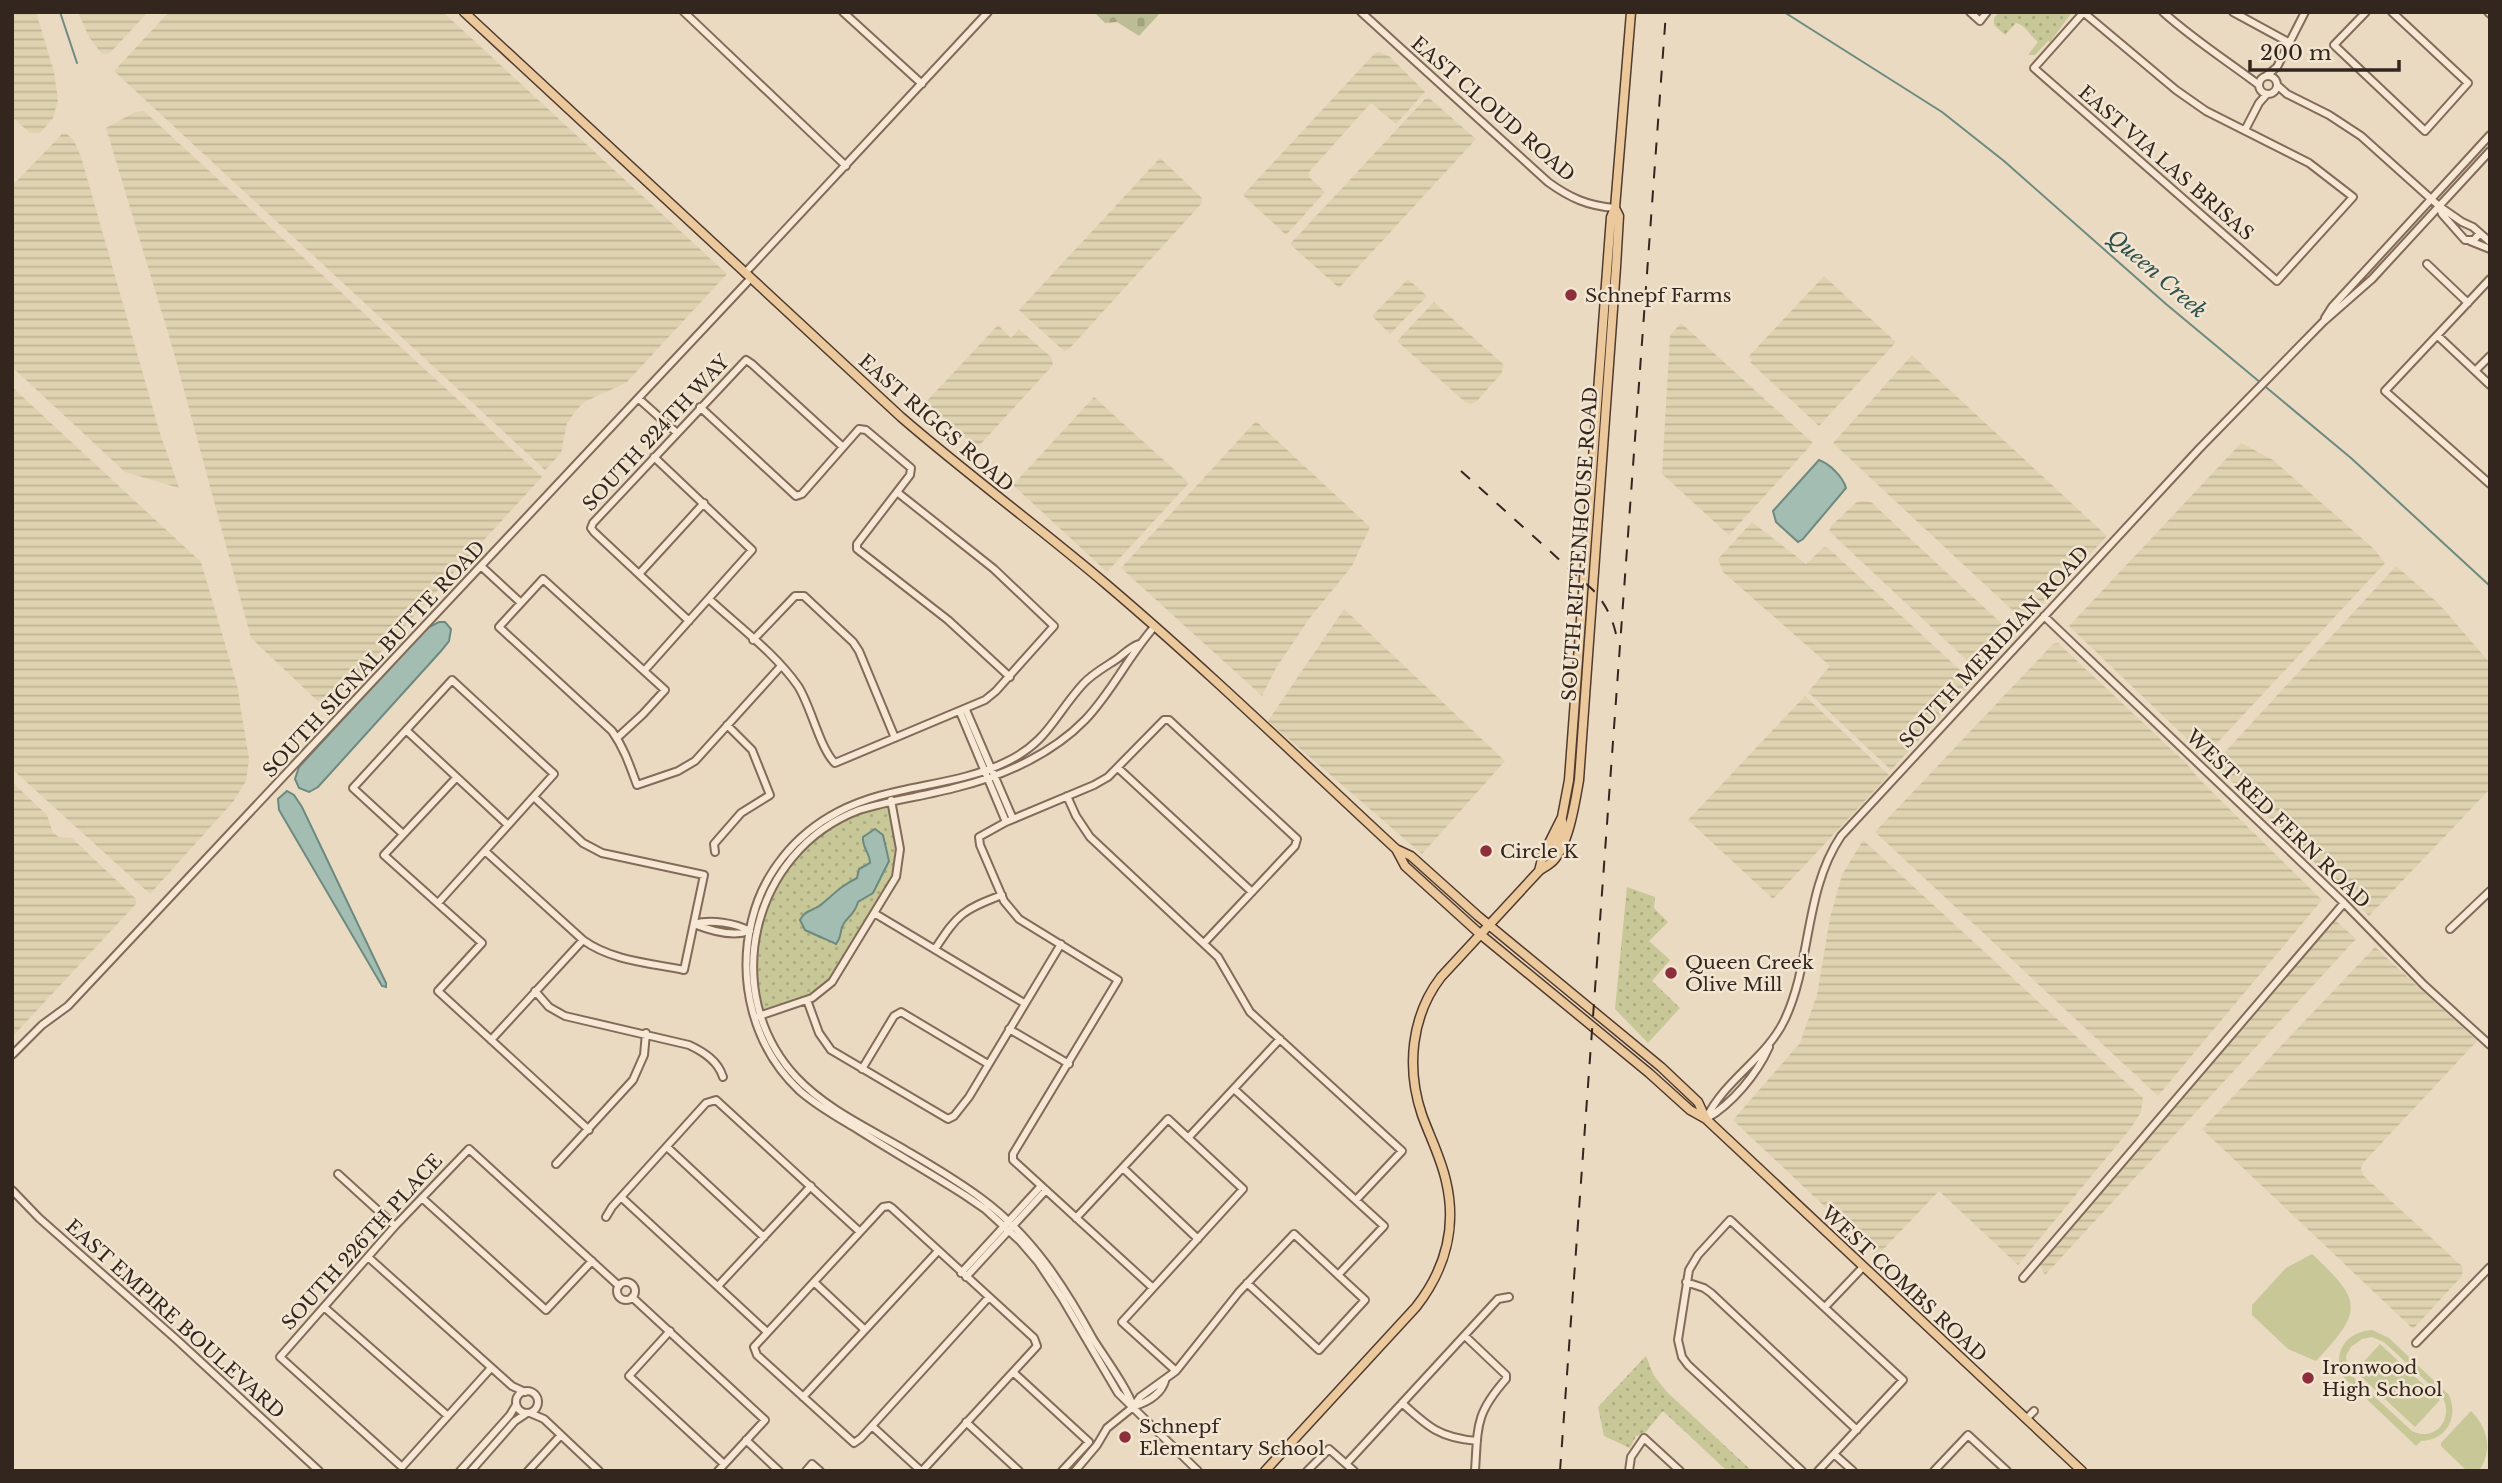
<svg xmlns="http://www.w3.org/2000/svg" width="2502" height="1483" font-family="'Libre Baskerville',serif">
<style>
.farmland{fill:url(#farmland-rules)}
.green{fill:url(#green-dots)}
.cemetery{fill:url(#cemetery-stones)}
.pitch{fill:#c7c797;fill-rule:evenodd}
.water{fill:#a4bdb3;stroke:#6c8a7f;stroke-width:2}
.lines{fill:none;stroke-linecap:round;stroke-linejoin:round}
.stream{stroke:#6c8a7f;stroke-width:2}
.minor-casing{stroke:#836b5a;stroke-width:10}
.major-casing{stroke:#513b2f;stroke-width:11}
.minor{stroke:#f6e8d4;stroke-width:6}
.major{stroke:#ebc99c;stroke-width:8}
.rail{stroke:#33261e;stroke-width:2;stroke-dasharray:12 12;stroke-linecap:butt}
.poi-dot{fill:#8d2f3a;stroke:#f2e5d1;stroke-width:2.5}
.labels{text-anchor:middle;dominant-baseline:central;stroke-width:5;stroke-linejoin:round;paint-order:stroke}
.street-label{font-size:19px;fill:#33261e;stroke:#f2e5d1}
.poi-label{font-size:19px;fill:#33261e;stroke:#f2e5d1;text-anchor:start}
.water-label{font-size:21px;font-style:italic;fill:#2e524c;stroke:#f2e5d1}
</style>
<defs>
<pattern id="farmland-rules" width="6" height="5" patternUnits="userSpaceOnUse" patternTransform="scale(1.75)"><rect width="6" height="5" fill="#dfd2b0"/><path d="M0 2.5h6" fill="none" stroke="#c0b497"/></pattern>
<pattern id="green-dots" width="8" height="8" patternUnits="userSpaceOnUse" patternTransform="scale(1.75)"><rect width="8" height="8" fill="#c7c797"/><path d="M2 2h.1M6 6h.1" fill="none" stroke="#abab82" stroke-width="1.8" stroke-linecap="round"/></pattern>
<pattern id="cemetery-stones" width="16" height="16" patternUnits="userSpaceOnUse" patternTransform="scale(1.75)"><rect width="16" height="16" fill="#bcbd96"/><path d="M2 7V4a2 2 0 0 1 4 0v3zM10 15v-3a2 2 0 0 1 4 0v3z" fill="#a2a281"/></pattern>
</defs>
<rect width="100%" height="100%" fill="#eadac2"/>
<path class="farmland" d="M12,12H36L54,72L58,100L53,118L40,133H30L12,117Z
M78,12H148L110,53L102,54L89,37Z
M169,12H443L727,274L626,383L584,402L575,412L567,423L561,453L545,470L114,71Z
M1379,52L1389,56L1425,92L1396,124L1371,103L1309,172V177L1325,192L1286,235L1243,195L1375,53Z
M1429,98L1476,139L1339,288L1290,244L1425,99Z
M144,111L542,477L327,710L251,638L174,353L106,128L135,112Z
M62,134H67L74,141L81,157L159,430L179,488L125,472L12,367V186Z
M1160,158L1202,198V203L1069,349L1064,351L1019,310Z
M1824,276L1896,342L1819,426L1750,362L1752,359L1749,356Z
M1408,279L1427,296L1390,334L1372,316Z
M1434,302L1504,365L1501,374L1476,402L1471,404L1465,402L1397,341Z
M1681,323L1813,443L1729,535L1662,474L1670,335Z
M998,325L1011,338L1019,329L1051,357L1053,365L979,446L976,447L926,402Z
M1912,355L2107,536L2025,622L1833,443Z
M12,387L201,562L237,685L249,759L246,781L233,802L150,894L12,769Z
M1094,397L1189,483L1107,572L1013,485Z
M1256,421L1370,527L1352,566L1309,619L1276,668L1262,696L1121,568Z
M2241,443L2273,460L2374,549L2385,563L2205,756L2069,626Z
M1863,501L1871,502L2001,623L2004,640L1978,666L1975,668L1829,531L1832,525L1849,509L1857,502Z
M1752,522L1806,564L1824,547L1828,548L1973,682L1891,770L1808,692L1830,666L1723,572L1718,559Z
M2396,566L2439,604L2490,663V789L2369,916L2214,764Z
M1344,609L1505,761L1422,854L1268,721Z
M2058,643L2187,764L2198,778L2322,900L2158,1096L1875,832L2053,644Z
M1805,696L1889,775L1773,899L1688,820Z
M12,782L47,815L53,833L59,837L72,838L136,899V904L12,1037Z
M1863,840L2143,1098L2141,1112L2131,1128L2018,1265L1939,1191L1877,1256L1733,1120L1800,1043L1817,995L1830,918L1842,875Z
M2335,920L2356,939L2045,1275L2040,1266Z
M2375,947L2477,1041L2363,1163L2361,1169L2364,1176L2463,1267L2462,1276L2413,1329L2202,1129Z"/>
<path class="green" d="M1999,12H2070V15L2050,42L2048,41L2035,55H2028L2038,42C2030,36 2026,25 2016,23L2005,35L1994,25V18Z
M889,804L898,851L894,875L829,982L807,997L761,1012C759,1000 756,987 755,975C751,910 790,846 848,817C861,811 876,808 889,804Z
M1627,887L1655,897L1654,908L1668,922L1649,941L1670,960L1652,981L1680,1008L1648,1043L1615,1009Z
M1646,1356L1654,1376L1667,1392L1752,1471H1727L1663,1411L1644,1434L1636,1436L1630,1448L1604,1436L1598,1407Z"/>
<path class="cemetery" d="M1094,12H1161L1139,36L1117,22L1105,23Z"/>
<path class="pitch" d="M2312,1254C2363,1301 2363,1311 2316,1361L2288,1349L2252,1315V1305L2286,1268Z
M2372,1330L2389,1338L2449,1395C2459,1418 2446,1440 2421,1441L2416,1446L2335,1369C2341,1363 2338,1361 2340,1353C2344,1338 2358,1331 2372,1330ZM2372,1337L2384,1342L2442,1396C2455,1418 2435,1443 2412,1431L2352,1376L2347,1367L2346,1356L2351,1347L2362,1339Z
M2380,1344L2440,1400L2415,1427L2355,1371Z
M2471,1411C2488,1428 2493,1450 2479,1471H2467L2441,1446V1443Z"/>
<path class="water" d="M1819,460C1830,464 1843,477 1846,488L1803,539L1798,542L1776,522L1773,511Z
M439,622H445L451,629L449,641L441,651L318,787L309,792L299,788L295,779L299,767L427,628Z
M287,791L294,795L302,807L386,983V987L382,986L279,810L278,799Z
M875,829L883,835L889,861L873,893L858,902C854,917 846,916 842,927C840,934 841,938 836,944C834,943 809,932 805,930L800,920C805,909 815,911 823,903C836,892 841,886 857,878L859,869L870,863C870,853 862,848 863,837Z"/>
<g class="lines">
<path class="stream" d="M60,12L77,63
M1784,12L1942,112L2004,161L2166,304L2351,458L2490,586"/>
<defs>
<path id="minor" d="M684,12L846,166
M843,12L922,84
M1361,12L1548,182C1570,198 1588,206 1615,208
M1970,12L1980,21L1987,12
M2083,12L2176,90L2206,111L2309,163L2353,197L2277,281L2034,68L2083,13
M2163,12C2194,40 2226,60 2259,85
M2233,12L2290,43
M2366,12L2334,45L2425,131L2468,83L2392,12
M2488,12L2490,14
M2259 85a9 9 0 1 1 18 0a9 9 0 1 1-18 0Z
M2266,76L2277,67L2305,12
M2277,85L2287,94L2329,115L2361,136L2439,206L2462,222L2473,227L2490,242
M2245,130L2259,103L2267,94
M2439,206L2442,214L2465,240H2474L2479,234
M2470,241L2490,249
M2427,264L2468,303
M745,273L988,12
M2490,279L2385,391L2490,484
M2325,318L2332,307L2490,135
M2438,336L2490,385
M2475,371L2490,356
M639,399L677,433
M700,407L796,496L802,494L859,429L866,430L911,468L910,475L857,544V549L948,620L1010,677
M482,567L521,603
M639,574L704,503
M709,599C738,626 775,653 798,686C811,706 820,749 835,763L985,700L996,691L1054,626L994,569L897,492
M2044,616L2344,903L2424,985L2490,1045
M689,621L594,532L591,528L593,523L746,360L752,364L843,447
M753,640L795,596H804L853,642L859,651L895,738
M1139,644C1130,647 1124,654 1117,659C1105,667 1092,674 1083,684C1054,716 1048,742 1006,762C953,788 890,784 838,812C796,834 763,873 752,920C737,981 753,1047 800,1091C817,1106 837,1117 857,1129C893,1152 930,1173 966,1196L985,1209L1020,1241L1038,1262L1062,1298L1118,1393L1198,1471
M644,671L752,550L654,457
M966,710L1013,819
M960,712L1006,822
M406,730L508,825
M617,738L643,714L665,690L543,579L499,627L612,731C624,748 630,766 637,785L678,771L695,761L781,666
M1118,768L1252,892
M456,778L384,855L482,943L438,991L589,1130
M1067,796L1076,816L1090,837L1218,957L1250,1012L1402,1151L1356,1200
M403,834L353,788L452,680L554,774L438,903
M485,851L583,940C612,961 650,963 684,970L704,875L602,853L583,843L534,797
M715,852L714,844L741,813L770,795L752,750L727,725
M874,913L1024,1003
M694,924C711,919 735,923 750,931
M694,924C709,930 733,937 749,931
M2450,929L2490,891
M935,949C958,914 962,910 1002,895
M535,991L549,1007L565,1016L689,1045C704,1052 718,1061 723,1077
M807,1000L819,1033L831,1050L948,1119L954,1116L969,1097L1061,944
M756,1017L812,998L832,982L896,877L900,849L891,800
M1009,1029L1069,1064
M491,1040L583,940
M12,1055L42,1025L68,1006L751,278
M862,1069L894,1016L901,1012L988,1064
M1234,1089L1384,1226L1338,1275
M1706,1119C1724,1080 1767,1058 1785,1019C1812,961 1804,891 1841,836L2199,449L2323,322L2372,279L2490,151
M1706,1119C1732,1104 1757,1074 1769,1047
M1188,1138L1280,1039
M667,1147L764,1237
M556,1164L633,1080L644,1055L646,1033
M1123,1168L1198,1239
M338,1174L395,1226
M12,1190L39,1218L176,1339L319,1471
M621,1197L767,1332
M422,1198L546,1310L592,1261
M606,1217L612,1207L706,1103L716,1100L860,1232
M1076,1218L1168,1119L1243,1189L1122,1322L1176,1371
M368,1257L512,1386L525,1392
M961,1273L1041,1186
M966,1277L1046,1190
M2023,1278L2344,903
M814,1282L865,1330
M1686,1282L1704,1288L1711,1293L1857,1430
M617 1291a9 9 0 1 1 18 0a9 9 0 1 1-18 0Z
M718,1286L811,1186
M1153,1288L1013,1160V1154L1118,980L1019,919L1004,901L980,845L979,837L1006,822L1094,785L1108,777L1164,720H1169L1297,839L1295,846L1204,943
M632,1297L765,1420L718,1471
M324,1307L448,1416
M1825,1307L1863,1267
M670,1331L629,1376L724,1464
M1465,1336L1506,1375V1379C1475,1414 1478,1426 1475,1471
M2416,1343L2490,1267
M491,1368L402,1467L280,1357L395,1226L469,1149L619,1286
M1013,1372L1089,1442L1062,1471
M516 1402a11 11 0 1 1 22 0a11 11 0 1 1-22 0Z
M803,1397L938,1251
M1402,1403C1428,1427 1440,1438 1477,1441
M1135,1406C1147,1402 1161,1394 1165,1381
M1133,1407C1130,1392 1103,1355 1093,1339C1064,1286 1032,1236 982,1199C957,1180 929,1164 902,1148C866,1127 825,1108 796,1077C718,993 751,851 859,810C891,800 925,796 958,787C1003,776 1052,754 1085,720C1112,692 1129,655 1155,626
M530,1413L544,1419L599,1471
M2026,1419L2034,1411
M966,1422L1019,1471
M872,1426L921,1471
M746,1440L779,1471
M1834,1454L1853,1471
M1346,1464L1498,1299L1509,1297
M460,1471L510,1415L516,1405
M471,1471L515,1421L527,1413
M528,1471L561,1435
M806,1471L812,1464L820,1471
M922,1471L1037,1346L1034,1338L892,1208L889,1206L883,1207L754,1347L757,1355L854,1443L861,1438L989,1297
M1075,1471L1097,1445L1107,1428L1133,1407L1140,1397L1176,1371L1239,1292L1294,1234L1365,1300L1319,1350L1247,1283
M1307,1471L1329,1449L1354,1471
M1629,1471L1631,1457L1644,1438L1680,1471
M1802,1471L1688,1365L1682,1357L1678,1340L1689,1270L1698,1255L1730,1220L1903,1380L1818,1471
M1934,1471L1968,1435L2007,1471"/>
<path id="major" d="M464,12L901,417C968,475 1039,527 1106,584C1206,669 1300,760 1396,849L1411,856L1478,916L1661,1067L1698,1102L1706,1119
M1396,849L1405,866L1480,934L1649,1073L1690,1110L1706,1119L2082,1471
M1558,851L1556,843L1563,828L1562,820
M1539,871L1543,855L1562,817L1569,780L1611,217L1615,208L1631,12
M1265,1471L1416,1307C1445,1270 1457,1227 1446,1181C1441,1158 1430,1137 1422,1115C1406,1068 1411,1016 1441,977L1539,871C1543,868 1549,865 1553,861C1569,844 1575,803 1579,780L1616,267L1619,216L1615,208"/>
</defs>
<use href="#minor" class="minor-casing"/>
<use href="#major" class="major-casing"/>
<use href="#minor" class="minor"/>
<use href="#major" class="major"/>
<path class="rail" d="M1461,471L1593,590C1605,603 1612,617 1616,634
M1560,1471L1666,12"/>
</g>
<g class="poi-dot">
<circle cx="1571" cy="295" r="7"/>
<circle cx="1486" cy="851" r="7"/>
<circle cx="1671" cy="973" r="7"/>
<circle cx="2308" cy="1378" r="7"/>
<circle cx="1125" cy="1437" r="7"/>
</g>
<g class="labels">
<g class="street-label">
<text transform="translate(1493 109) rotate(41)">EAST CLOUD ROAD</text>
<text transform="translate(2166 163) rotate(41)">EAST VIA LAS BRISAS</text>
<text transform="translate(936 423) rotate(41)">EAST RIGGS ROAD</text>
<text transform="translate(656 433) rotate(-47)">SOUTH 224TH WAY</text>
<text transform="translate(1580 544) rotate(-86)">SOUTH RITTENHOUSE ROAD</text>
<text transform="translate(1994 647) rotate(-47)">SOUTH MERIDIAN ROAD</text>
<text transform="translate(374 659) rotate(-47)">SOUTH SIGNAL BUTTE ROAD</text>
<text transform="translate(2278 819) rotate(44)">WEST RED FERN ROAD</text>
<text transform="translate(362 1242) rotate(-48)">SOUTH 226TH PLACE</text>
<text transform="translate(1904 1284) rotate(43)">WEST COMBS ROAD</text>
<text transform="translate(175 1319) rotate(42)">EAST EMPIRE BOULEVARD</text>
</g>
<g class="poi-label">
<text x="1585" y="295">Schnepf Farms</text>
<text x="1500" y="851">Circle K</text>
<text x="1685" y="962">Queen Creek<tspan x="1685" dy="22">Olive Mill</tspan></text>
<text x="2322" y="1367">Ironwood<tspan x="2322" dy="22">High School</tspan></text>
<text x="1139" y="1426">Schnepf<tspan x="1139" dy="22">Elementary School</tspan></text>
</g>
<g class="water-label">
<text transform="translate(2157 274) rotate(41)">Queen Creek</text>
</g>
</g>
<rect width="2502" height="1483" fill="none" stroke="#33261e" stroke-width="28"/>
<path d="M2250 60v10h149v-10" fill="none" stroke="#33261e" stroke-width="3.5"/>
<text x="2260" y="60" font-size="21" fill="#33261e" stroke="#f2e5d1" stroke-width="5" paint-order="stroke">200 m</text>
</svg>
